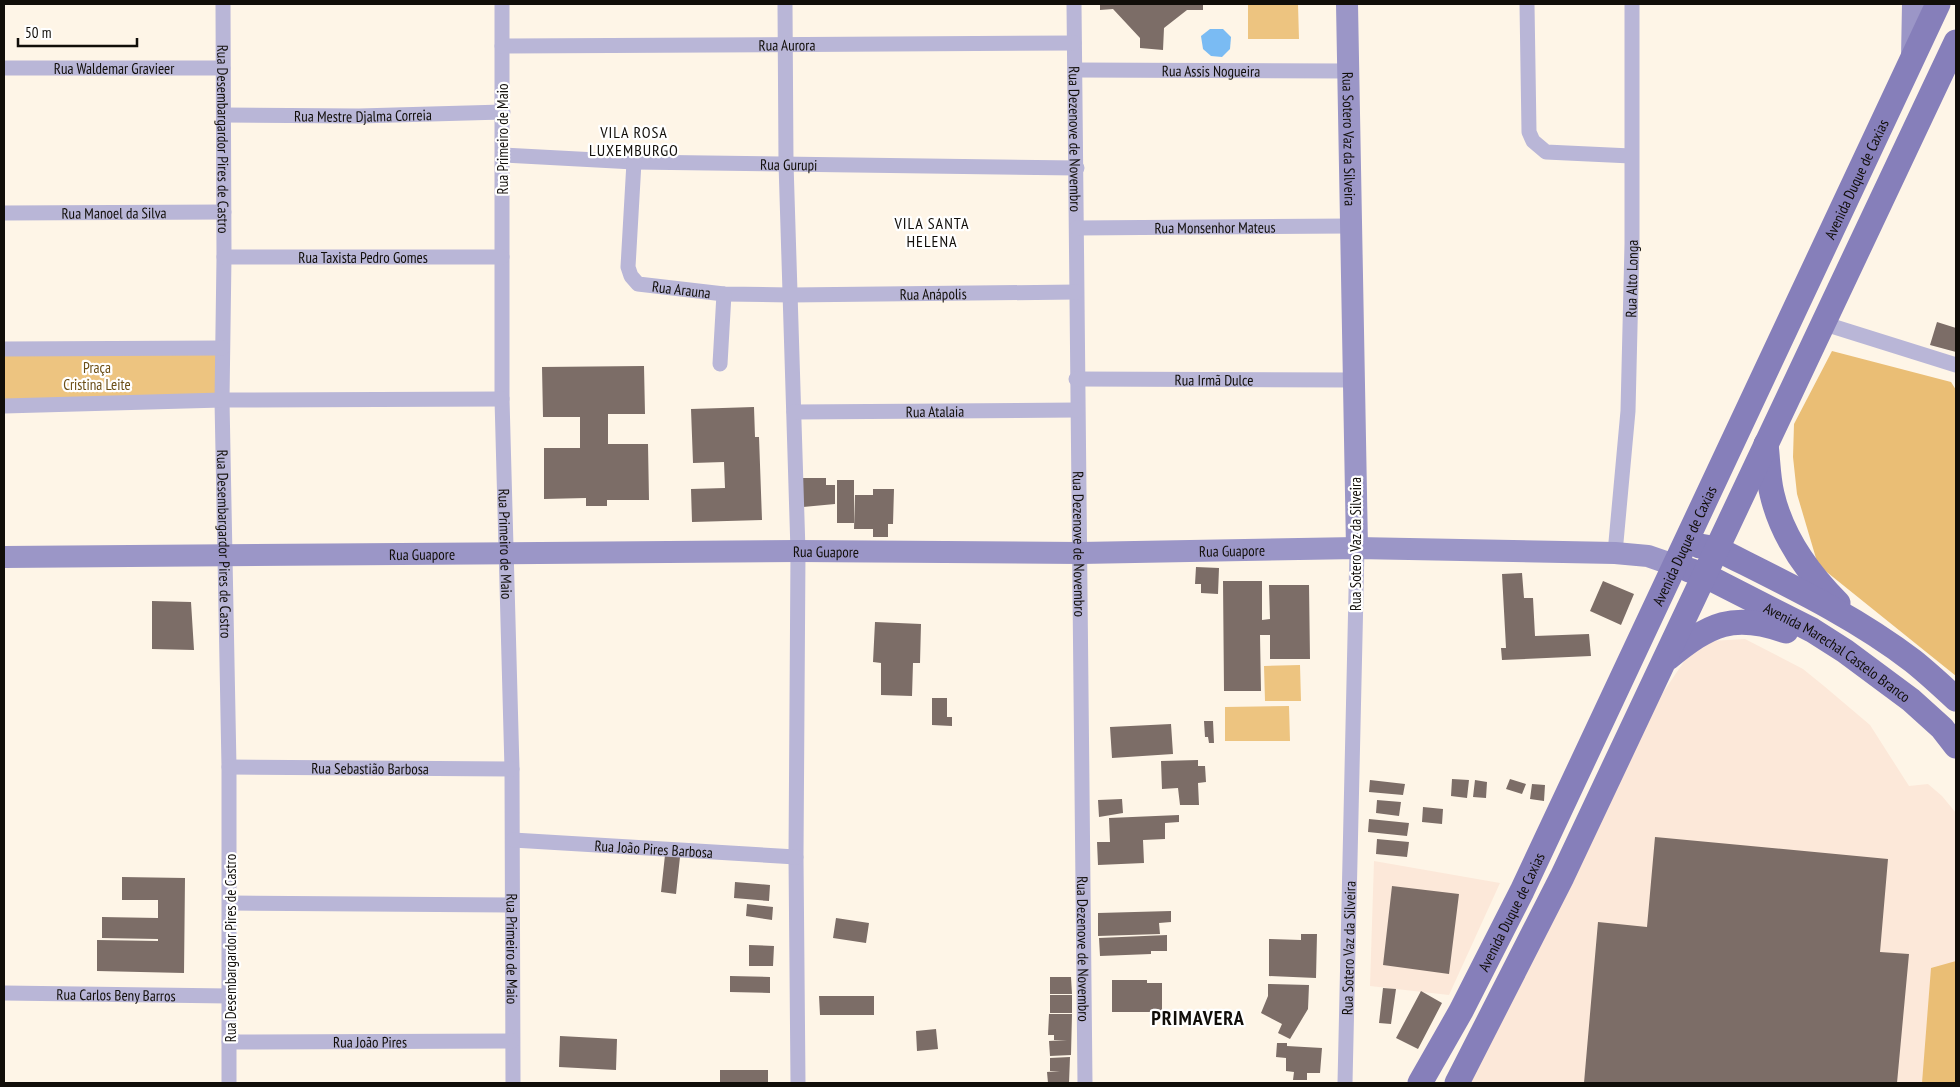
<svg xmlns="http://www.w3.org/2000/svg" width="1960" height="1087" font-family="'PT Sans Narrow',sans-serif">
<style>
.commercial{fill:#fce8d9}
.green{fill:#edc480}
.forest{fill:#eabe75}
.water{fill:#7abbf3}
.building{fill:#7c6d67}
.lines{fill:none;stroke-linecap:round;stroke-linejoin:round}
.street{stroke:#b9b6d7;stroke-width:15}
.secondary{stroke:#9b96c7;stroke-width:22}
.primary{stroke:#867fba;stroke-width:25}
.labels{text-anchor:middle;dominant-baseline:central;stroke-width:4.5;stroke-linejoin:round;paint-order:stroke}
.street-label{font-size:15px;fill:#110e09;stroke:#fff}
.park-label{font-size:15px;fill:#6b4e16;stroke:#fff}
.neighbourhood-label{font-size:16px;letter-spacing:1px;fill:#110e09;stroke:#fff}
.district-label{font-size:20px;font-weight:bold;letter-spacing:1px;fill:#110e09;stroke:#fff}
</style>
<rect width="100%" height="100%" fill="#fef5e7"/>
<path class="commercial" d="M1745,639L1803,669L1824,686L1870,725L1909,786L1928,784L1942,796L1956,813V1083H1468L1660,697L1685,660L1710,641Z
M1374,861L1500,883L1449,995L1370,986Z"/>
<path class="green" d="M1248,4H1298L1299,39H1248Z
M222,348V400L4,406V349Z
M1300,665L1301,701H1265L1264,666Z
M1289,706L1290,741H1225V707Z"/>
<path class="forest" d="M1832,351L1951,382L1956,390V676L1818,565L1797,494L1793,457L1794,424Z
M1956,961V1083H1922L1931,968Z"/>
<path class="water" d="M1210,29H1223L1231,37L1230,49L1222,57L1211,56L1203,49L1201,36Z"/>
<path class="building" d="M1100,4H1203V10H1187L1164,28L1163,50L1140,48V38L1113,9L1100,10Z
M1937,322L1956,328V352L1930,345Z
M644,366L645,414H608V444H648L649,500H607V506H586V498L544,499V448H580V417H543L542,367Z
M754,407L755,437H759L762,520L692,522L691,489L725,488L724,462L693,463L691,409Z
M803,478H826V485H835V504L803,507Z
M837,480H854V523H837Z
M873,489H894L893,524H888V537H873V529H854L855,495H873Z
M1196,567L1219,568L1218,594L1201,593V584H1195Z
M1522,573L1524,598H1533L1535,636L1589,634L1591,656L1502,660L1501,648H1506L1502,574Z
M1223,581H1262V620L1270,619L1269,585H1309L1310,659H1270V635H1260L1261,691H1224Z
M1603,581L1634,594L1621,625L1590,611Z
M152,601L191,602L194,650L152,649Z
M875,622L921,624L920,663H913L912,696L881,695V663L873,662Z
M932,698H947V717H952V726L932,725Z
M1204,721H1213L1214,743H1209L1208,737H1205Z
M1171,724L1173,754L1112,758L1110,727Z
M1198,760V766H1205L1206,782L1198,783L1199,805H1180L1178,788L1162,789L1161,761Z
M1452,779L1469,780L1467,798L1451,796Z
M1510,779L1526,784L1522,794L1506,789Z
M1370,780L1405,784L1403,795L1369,792Z
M1475,780L1487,782L1486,798L1473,797Z
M1532,784L1545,785L1544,801L1530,799Z
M1122,799L1123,813L1099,817L1098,800Z
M1377,800L1401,802L1399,816L1376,813Z
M1423,807L1443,809L1442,824L1422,822Z
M1179,815V822L1165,823V839L1143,840L1144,863L1098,865L1097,842H1110L1109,818Z
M1369,819L1409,823L1407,836L1368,832Z
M1655,837L1888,859L1880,952L1909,954L1897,1083H1584L1598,922L1647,927Z
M1377,839L1409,842L1407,857L1376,854Z
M665,855L680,857L676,894L661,892Z
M122,877L185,878L184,973L97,971V940L158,941V939L102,938V917L158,918V900H122Z
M735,882L770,885L769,901L734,898Z
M1392,886L1459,894L1449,974L1383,965Z
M747,904L773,907L772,920L746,916Z
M1171,911V922L1159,923L1160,934L1098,936V913Z
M836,918L869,923L866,943L833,938Z
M1301,934H1317L1316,978L1269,976V939L1301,940Z
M1167,935V951H1151V954L1100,956L1099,938Z
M749,945L774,946L773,966H749Z
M730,976L770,977V993L730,992Z
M1050,977H1071L1072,994H1050Z
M1112,980H1147V983H1162V1012H1112Z
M1268,984L1309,985L1308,1009L1290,1039L1278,1033L1282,1024L1261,1013L1268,996Z
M1383,988L1396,989L1391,1024L1379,1023Z
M1421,991L1442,1003L1418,1049L1396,1038Z
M1050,995H1072V1013H1050Z
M819,996H874V1015H820Z
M1049,1014H1072L1071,1055L1050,1056L1049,1041L1067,1040H1054V1035H1048Z
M936,1029L938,1049L917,1051L916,1031Z
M560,1036L617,1039L616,1070L559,1067Z
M1277,1043H1287V1046L1322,1048L1320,1073H1307V1080H1293L1294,1072L1286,1071V1058L1276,1057Z
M1070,1057L1069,1083H1048L1047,1072L1060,1071H1050V1058Z
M720,1070H768V1083H720Z"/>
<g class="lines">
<g class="street">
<path id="s1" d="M223,4L224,257L222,400L229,767V1083"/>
<path id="s2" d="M502,4V399L512,769L513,1083"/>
<path d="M785,4L786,163L798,551L796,857L798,1083"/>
<path id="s3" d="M1074,4L1085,1083"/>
<path d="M1527,4L1529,132L1533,141L1546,152L1631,156"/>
<path id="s4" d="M502,46L1074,43"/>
<path id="s5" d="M4,68H223"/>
<path id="s6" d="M1075,70L1348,71"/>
<path id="s7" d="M224,115L359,116L503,112"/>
<path id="s8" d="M503,155L634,162L1077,168"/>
<path id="s9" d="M634,162L628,267L631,276L638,284L724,294L790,295L1076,292"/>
<path id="s10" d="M4,213L224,212"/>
<path id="s11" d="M1077,228L1351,226"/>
<path id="s12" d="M224,257H502"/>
<path d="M1822,323L1956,365"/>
<path d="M4,349L222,348"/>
<path d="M720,364L724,294"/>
<path id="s13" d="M1076,379L1352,380"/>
<path d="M4,406L222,400L502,399"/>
<path id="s14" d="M794,412L1077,410"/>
<path id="s15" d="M1615,553L1628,411L1632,244V4"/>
<path id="s16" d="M229,767L512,769"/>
<path id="s17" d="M513,840L796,857"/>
<path d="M231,903L511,905"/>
<path id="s18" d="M4,993L229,996"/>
<path id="s19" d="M229,1042L512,1041"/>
<path id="s20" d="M1345,1083L1357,548"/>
</g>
<g class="secondary">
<path id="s21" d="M1347,4L1357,548"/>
<path d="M1912,58L1913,4"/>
<path id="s22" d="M4,557L798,551L1080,553L1357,548L1615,553L1648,556L1674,565"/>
</g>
<g class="primary">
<path d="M1766,444C1768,460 1768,478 1772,494C1782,537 1807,572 1838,603"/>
<path d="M1700,546L1717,549C1784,583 1853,615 1913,661C1928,673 1942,686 1956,699"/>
<path id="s23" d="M1689,570L1704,575L1812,630L1845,651L1911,700L1942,728L1956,746"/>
<path d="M1668,658C1710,624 1733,612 1786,631"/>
<path id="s24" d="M1420,1083L1461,1011L1522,891L1938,4"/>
<path d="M1457,1083L1562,877L1956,42"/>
</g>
</g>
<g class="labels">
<g class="street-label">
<text stroke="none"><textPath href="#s4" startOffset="285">Rua Aurora</textPath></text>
<text stroke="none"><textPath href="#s5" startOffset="110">Rua Waldemar Gravieer</textPath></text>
<text stroke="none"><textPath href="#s6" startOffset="136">Rua Assis Nogueira</textPath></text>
<text stroke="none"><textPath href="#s7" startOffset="139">Rua Mestre Djalma Correia</textPath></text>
<text stroke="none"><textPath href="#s1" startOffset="135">Rua Desembargardor Pires de Castro</textPath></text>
<text transform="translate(502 139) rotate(-90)">Rua Primeiro de Maio</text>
<text stroke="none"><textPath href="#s3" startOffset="135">Rua Dezenove de Novembro</textPath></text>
<text stroke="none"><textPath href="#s21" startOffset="135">Rua Sotero Vaz da Silveira</textPath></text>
<text stroke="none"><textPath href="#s8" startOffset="286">Rua Gurupi</textPath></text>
<text stroke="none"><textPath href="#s24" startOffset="1004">Avenida Duque de Caxias</textPath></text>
<text stroke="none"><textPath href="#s10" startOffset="110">Rua Manoel da Silva</textPath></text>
<text stroke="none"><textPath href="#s11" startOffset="138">Rua Monsenhor Mateus</textPath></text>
<text stroke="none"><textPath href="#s12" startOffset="139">Rua Taxista Pedro Gomes</textPath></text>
<text stroke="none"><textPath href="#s15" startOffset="275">Rua Alto Longa</textPath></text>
<text stroke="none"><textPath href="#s9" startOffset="169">Rua Arauna</textPath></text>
<text stroke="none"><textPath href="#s9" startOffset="421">Rua Anápolis</textPath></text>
<text stroke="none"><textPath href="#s13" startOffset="138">Rua Irmã Dulce</textPath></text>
<text stroke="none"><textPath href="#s14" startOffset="141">Rua Atalaia</textPath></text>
<text stroke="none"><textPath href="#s3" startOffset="540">Rua Dezenove de Novembro</textPath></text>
<text stroke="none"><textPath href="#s1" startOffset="540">Rua Desembargardor Pires de Castro</textPath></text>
<text stroke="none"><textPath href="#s2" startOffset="540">Rua Primeiro de Maio</textPath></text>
<text transform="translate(1355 544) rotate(-90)">Rua Sotero Vaz da Silveira</text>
<text stroke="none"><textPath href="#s24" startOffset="599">Avenida Duque de Caxias</textPath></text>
<text stroke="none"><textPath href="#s22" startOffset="1228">Rua Guapore</textPath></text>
<text stroke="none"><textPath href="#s22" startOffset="822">Rua Guapore</textPath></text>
<text stroke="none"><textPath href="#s22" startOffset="418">Rua Guapore</textPath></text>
<text stroke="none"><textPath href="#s23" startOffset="170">Avenida Marechal Castelo Branco</textPath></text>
<text stroke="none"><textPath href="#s16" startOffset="141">Rua Sebastião Barbosa</textPath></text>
<text stroke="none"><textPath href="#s17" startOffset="141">Rua João Pires Barbosa</textPath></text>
<text stroke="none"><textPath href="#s24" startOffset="194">Avenida Duque de Caxias</textPath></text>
<text transform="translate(230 948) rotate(-90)">Rua Desembargardor Pires de Castro</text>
<text stroke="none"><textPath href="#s2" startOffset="945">Rua Primeiro de Maio</textPath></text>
<text stroke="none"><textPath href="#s3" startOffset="945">Rua Dezenove de Novembro</textPath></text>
<text stroke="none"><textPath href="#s20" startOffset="135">Rua Sotero Vaz da Silveira</textPath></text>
<text stroke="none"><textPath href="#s18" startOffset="112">Rua Carlos Beny Barros</textPath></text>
<text stroke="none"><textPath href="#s19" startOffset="141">Rua João Pires</textPath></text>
</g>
<g class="park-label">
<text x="97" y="367">Praça<tspan x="97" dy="17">Cristina Leite</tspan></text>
</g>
<g class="neighbourhood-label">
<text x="634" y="132">VILA ROSA<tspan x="634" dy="18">LUXEMBURGO</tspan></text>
<text x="932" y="223">VILA SANTA<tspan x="932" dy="18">HELENA</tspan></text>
</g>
<g class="district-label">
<text x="1198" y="1018">PRIMAVERA</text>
</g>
</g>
<rect width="1960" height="1087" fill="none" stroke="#110e09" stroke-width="10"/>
<path d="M18 38v8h119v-8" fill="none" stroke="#110e09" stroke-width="2.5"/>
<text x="25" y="38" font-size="15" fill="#110e09" stroke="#ffffff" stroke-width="4" paint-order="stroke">50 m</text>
</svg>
